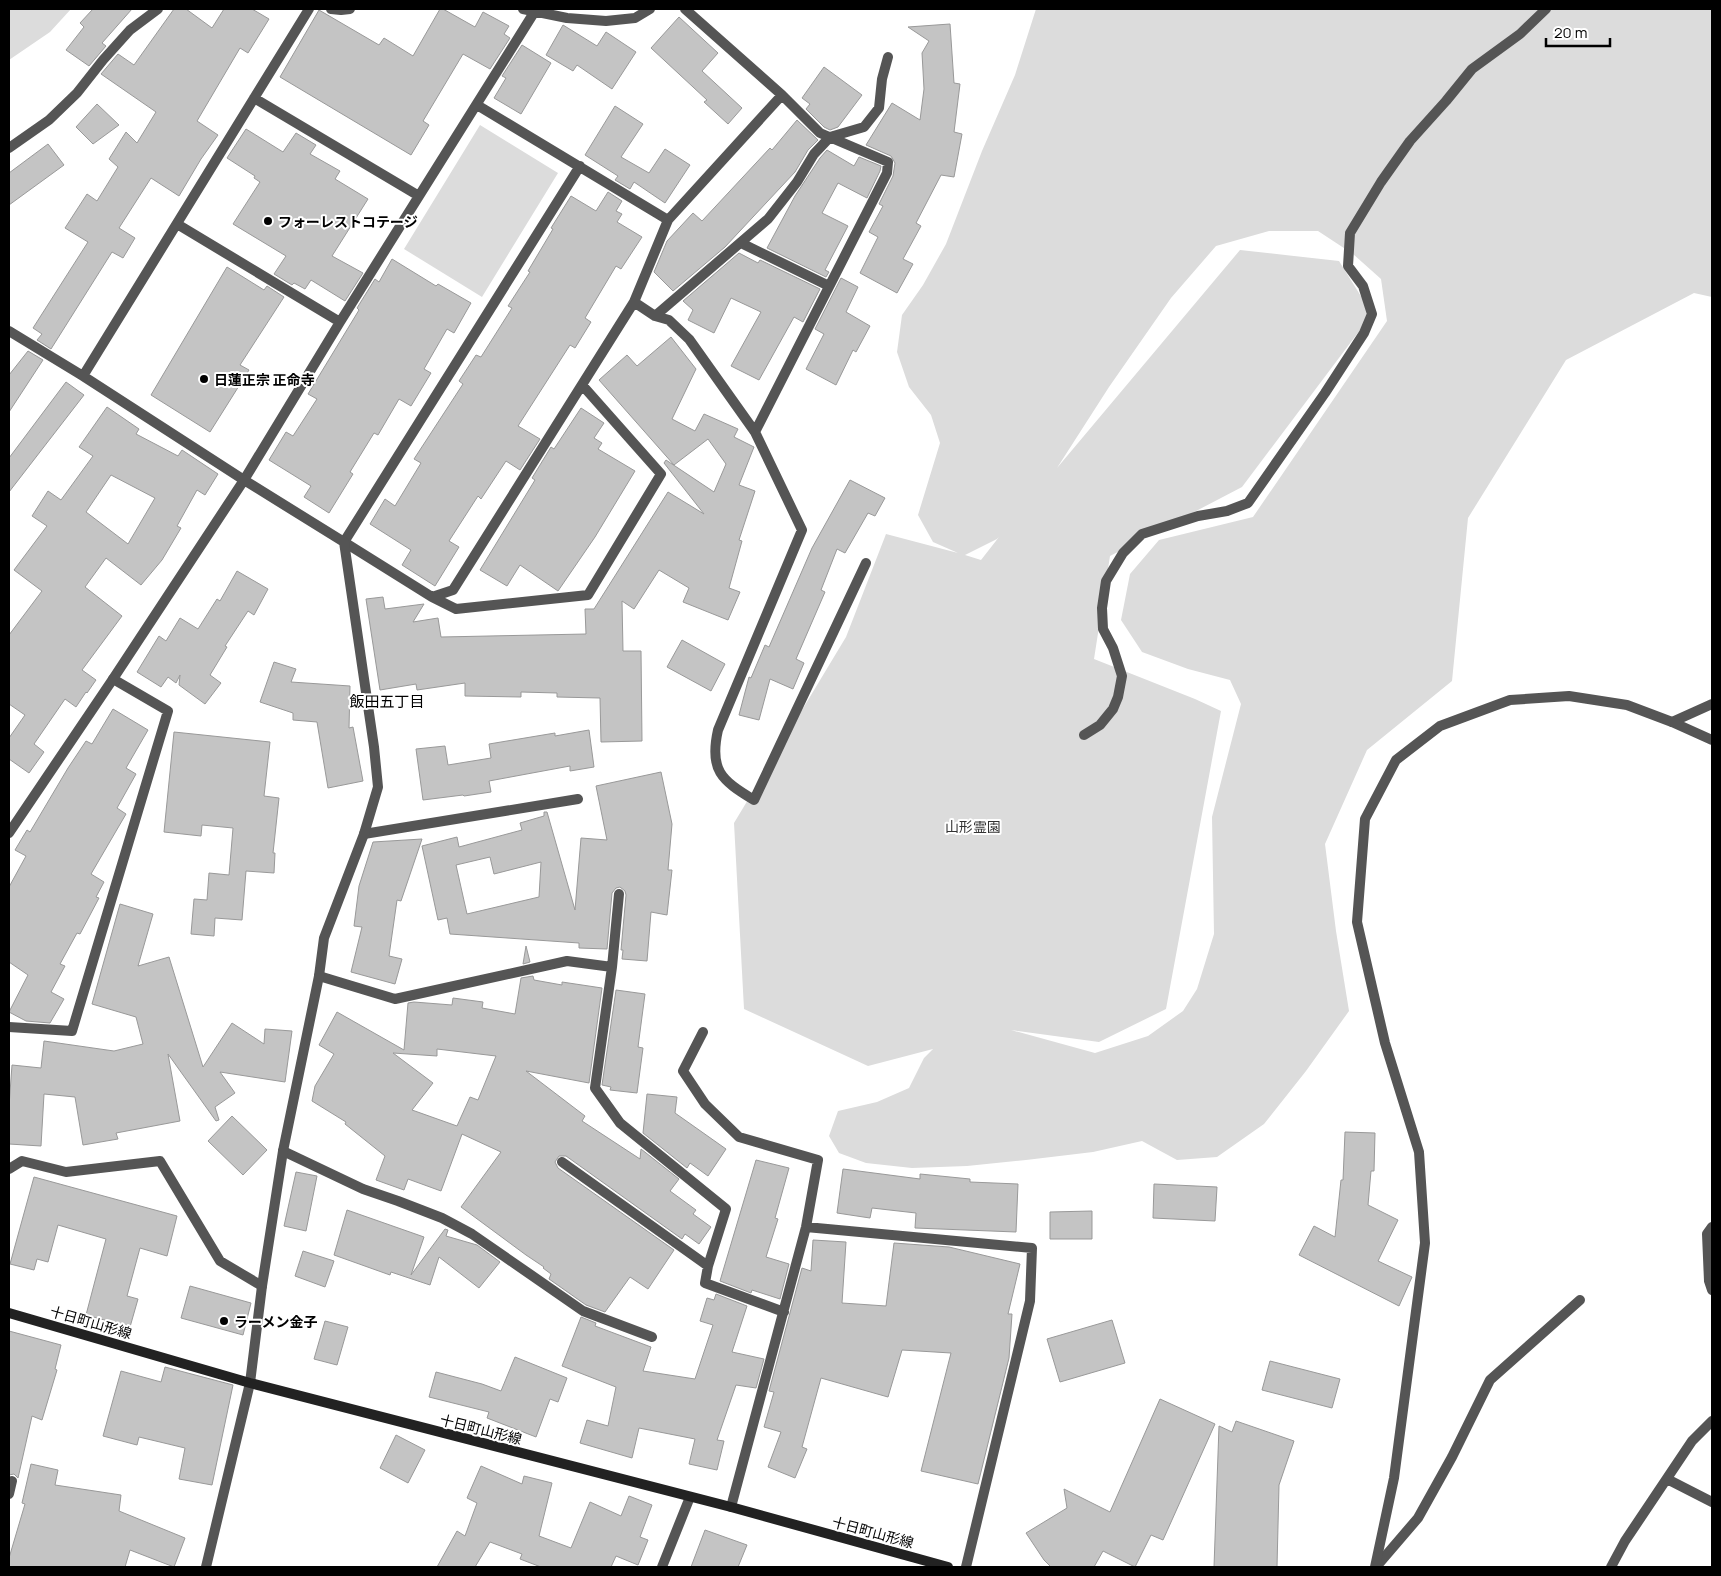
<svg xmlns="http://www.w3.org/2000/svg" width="1721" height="1576" font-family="Manrope,'Noto Sans JP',sans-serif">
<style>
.green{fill:#dcdcdc;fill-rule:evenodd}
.building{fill:#c4c4c4;stroke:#999;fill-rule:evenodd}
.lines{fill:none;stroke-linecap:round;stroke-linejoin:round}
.service{stroke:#555;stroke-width:10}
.minor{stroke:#555;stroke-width:10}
.tertiary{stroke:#555;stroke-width:10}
.secondary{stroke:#222;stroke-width:10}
.poi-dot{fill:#000;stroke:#fff;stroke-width:2}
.labels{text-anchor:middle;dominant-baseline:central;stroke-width:4;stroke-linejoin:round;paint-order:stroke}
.poi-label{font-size:14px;font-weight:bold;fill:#000;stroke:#fff;text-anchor:start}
.park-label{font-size:14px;fill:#333;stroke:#fff}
.street-label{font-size:14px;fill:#000;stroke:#fff}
.neighbourhood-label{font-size:15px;fill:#000;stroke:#fff}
</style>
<rect width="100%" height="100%" fill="#fff"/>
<path class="green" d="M9,9H71L50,32L9,60Z
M1036,9H1712V297L1694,293L1566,360L1468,518L1452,681L1367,750L1325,844L1336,931L1349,1011L1306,1071L1264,1124L1217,1157L1177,1160L1142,1141L1093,1152L1026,1160L967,1166L912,1168L866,1163L839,1153L829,1136L838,1111L877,1102L909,1088L924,1058L933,1049L868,1066L744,1009L734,823L846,637L886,534L958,553L933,542L918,515L940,443L931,415L909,387L897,352L902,315L923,285L946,244L982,151L1015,75ZM1269,231H1318L1353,254L1381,279L1387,321L1253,517L1159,540L1130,574L1121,620L1142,652L1188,669L1230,680L1241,704L1212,817L1214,934L1197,989L1183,1011L1148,1036L1095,1053L1011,1030L1099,1042L1166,1009L1221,711L1195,699L1094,659L1110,556L1242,487L1372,314L1339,261L1240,250L1057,468L1109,387L1171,298L1216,246ZM999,537L981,560L965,555L997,539Z
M480,125L558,173L482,297L404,249Z"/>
<path class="building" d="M93,9H132L102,43L106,46L89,66L66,50L84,27L80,23Z
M174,9H186L212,28L224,9H252L269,19L248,53L240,48L197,121L218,135L201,159L179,196L151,178L119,228L135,238L123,258L112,252L51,349L37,340L42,334L33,328L88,242L65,228L87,194L97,201L118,167L109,159L126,132L137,143L156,112L101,74L118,54L134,65Z
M440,9H443L475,27L483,12L509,26L504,34L510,38L490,69L463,54L423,121L429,125L411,155L280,77L319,10L379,45L384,38L413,56Z
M679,17L718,53L702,71L742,108L728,124L704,102L707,100L651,48Z
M950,24L954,83L960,84L954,132L962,134L954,177L941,175L916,223L921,226L903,259L913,264L897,293L860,273L878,237L869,232L883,206L879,204L893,176L895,163L891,156L866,145L892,103L920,120L924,89L922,53L929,41L908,27Z
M563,25L597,46L606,32L636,52L612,89L577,65L573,71L546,55Z
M522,45L551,63L521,114L494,98L506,78L502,76Z
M824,67L862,95L838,127L830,130L824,127L806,109L810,104L802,98Z
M97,104L119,125L93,144L76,127Z
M615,106L643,124L621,157L649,173L665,149L690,165L665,203L634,182L630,189L615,180L618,176L585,155Z
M797,120L818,140L808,150L795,172L725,247L673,291L654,272L667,241L693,213L702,221L770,148L772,150Z
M246,129L283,152L296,133L316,145L310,154L340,171L335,179L368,199L332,256L363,273L345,301L311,280L305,289L294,283L292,285L274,274L286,256L233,224L260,182L254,178L255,176L227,158Z
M48,144L64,165L9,205V173Z
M827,150L854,166L859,157L881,166L880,171L867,198L838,183L822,213L848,226L825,270L829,272L826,277L767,248L795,196L820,158Z
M608,192L622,201L616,211L622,214L617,222L642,237L621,269L616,266L585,318L591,322L575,348L570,345L518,426L540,439L520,470L506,461L481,499L478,496L449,541L459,547L435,586L402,565L411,550L370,524L385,499L395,506L421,463L414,459L463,384L459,381L476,355L481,357L512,308L508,306L530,272L528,271L553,229L551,228L571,196L596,211Z
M739,253L758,263L760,260L820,289L803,322L794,317L759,380L731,366L761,312L731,298L714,333L688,320L693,310L683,301Z
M392,259L436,286L438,284L471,303L454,333L447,329L424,369L431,373L411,406L399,399L378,435L374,433L350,472L353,474L329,513L304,497L311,486L269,460L286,432L293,436L317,399L308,394L359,310L357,308L375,279L379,282Z
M227,267L264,290L267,286L284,297L240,365L249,370L210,432L151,395Z
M841,278L858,287L846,312L870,326L856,352L853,350L836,385L806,369L824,334L815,329Z
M671,337L696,369L672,419L695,431L704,414L738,429L734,437L754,447L739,485L755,491L739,540L742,541L729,588L740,592L728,620L683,602L689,588L659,570L634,609L622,601L623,651H641L642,741L601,742L600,698L557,697V693L521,692V697L465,696V683L417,690L416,684L380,690L366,599L383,597L385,609L424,604L413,622L438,618L441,637L586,634L585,609H594L668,492L704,514L664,463L666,460L714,492L726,464L708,439L674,465L599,380L627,355L637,366Z
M28,351L43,360L9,412V375Z
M66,382L84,395L9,492V458Z
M107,407L139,429L136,434L178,456L182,450L218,474L205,495L197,490L177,526L181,528L162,560L141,585L106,558L85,587L122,616L82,670L96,680L87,693L86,692L76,707L65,699L34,744L44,752L29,773L9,759V738L25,715L9,704V635L42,591L14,570L47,526L32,516L48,491L61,500L93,456L79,447ZM111,475L155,498L128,544L86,512Z
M581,408L604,423L594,438L602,443L598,449L635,471L595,537L558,591L520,565L507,586L480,570L535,480L532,478L551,447L554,449Z
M850,480L885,498L875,516L868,513L845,553L837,549L821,590L825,592L796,659L804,663L793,689L770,679L759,720L739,715L749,677L751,678L765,645L769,647L812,548Z
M237,571L268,589L254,615L248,611L225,646L227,647L210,675L221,683L205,704L179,685L180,675L176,683L168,677L161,687L137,672L159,636L166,641L180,618L198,629L217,599L220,601Z
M682,640L725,664L711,691L667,667Z
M274,662L296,669L291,682L350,686L349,728L353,727L363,781L328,788L317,722L293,720V713L260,702Z
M113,709L148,730L126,768L136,774L117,808L126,814L91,874L104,882L96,897L99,898L80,934L77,933L60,964L65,966L51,992L64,999L50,1023L26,1021L9,1012L28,975L9,962V887L26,856L15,850L27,830L30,832L68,768L86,741L92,744Z
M589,730L594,767L570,771V766L489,781L491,792L464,796L463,795L423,800L416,749L445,746L448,765L491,758L489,744L555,733V736Z
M174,732L270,742L264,796L279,798L273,853H275L274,873L246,871L242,920L215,918L214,936L191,934L194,899L207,900L209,873L229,875L233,828L202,825L201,836L164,832Z
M661,772L672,824L668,870H672L667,915L651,912L647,961L622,959L623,950H621L626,895L625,891L620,887L616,888L612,893L607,949L579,948V943L450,934L447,918L438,920L422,846L457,837L459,847L522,830L520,823L544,816V812H547L575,910L581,838L607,840L596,786ZM490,857L494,874L541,862L539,897L467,914L456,865Z
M422,839L401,901L397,900L389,956L402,959L395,984L351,972L362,927L354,926L359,886L373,842Z
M120,904L153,914L138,966L169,957L203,1067L232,1023L264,1044L265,1029L292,1031L285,1082L220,1072L235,1093L215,1107L219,1120L216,1121L168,1054L180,1121L116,1133L118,1139L83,1145L75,1097L44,1094L41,1146L9,1144V1106L12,1065L41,1068L44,1041L114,1051L143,1044L136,1017L92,1004Z
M526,946L530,962L523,964Z
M533,976L534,980L562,985V982L602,988L589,1083L526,1071L585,1116L582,1121L640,1159L641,1149L679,1179L670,1191L696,1210L693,1214L711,1227L699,1244L685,1234L682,1239L566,1156H559L555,1162L558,1168L674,1250L648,1289L630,1277L605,1312L586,1305L549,1279L551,1274L543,1268L544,1267L526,1255L461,1207L501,1152L462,1134L441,1191L408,1179L404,1190L376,1180L385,1156L345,1124L346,1122L312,1101L315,1086L334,1054L319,1045L337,1012L404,1050L408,1003L414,1002L452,1005L453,998L483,1002L482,1008L515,1014L521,978ZM437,1049L496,1056L478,1100L470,1097L457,1126L412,1110L433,1083L393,1053L437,1056Z
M616,990L645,994L638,1047L643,1048L637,1093L610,1090L611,1087L602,1085Z
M647,1094L677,1097L675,1113L726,1149L708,1176L690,1163L687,1168L643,1133Z
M232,1116L267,1150L243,1175L208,1141Z
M1345,1132L1375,1133L1374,1171H1371L1368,1205L1398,1220L1378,1261L1412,1277L1399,1306L1299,1255L1314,1226L1335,1237L1341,1180H1343Z
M756,1160L789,1168L775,1218L778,1219L766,1257L789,1264L780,1299L752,1290L751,1293L720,1281Z
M843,1169L920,1179V1174L970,1179V1182L1018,1184L1016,1232L915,1228L916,1213L872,1208L870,1218L837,1213Z
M296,1172L317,1176L306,1231L284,1226Z
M34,1177L177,1216L167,1256L140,1248L127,1296L138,1299L130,1327L86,1315L106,1239L58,1225L48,1262L37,1259L34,1270L10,1264Z
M1154,1184L1217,1187L1215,1221L1153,1218Z
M347,1210L424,1237L411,1275L445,1229L448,1230L446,1236L477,1245L500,1262L479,1288L439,1257L430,1285L391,1272L390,1275L334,1255Z
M1092,1211V1239H1050V1212Z
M813,1240L846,1242L842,1303L886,1306L894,1243L949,1247L1020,1264L1008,1314H1012L1009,1358L978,1484L921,1471L951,1353L902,1350L888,1397L821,1378L802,1447L807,1449L795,1478L768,1467L781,1432L764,1427L774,1392L769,1391L802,1268L811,1271Z
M303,1251L334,1261L325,1287L295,1276Z
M190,1286L251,1303L243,1335L181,1318Z
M716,1294L747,1306L732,1352L764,1359L756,1388L736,1385L717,1440L724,1441L717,1470L689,1464L695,1439L639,1428L632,1458L580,1443L587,1420L608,1426L616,1387L562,1366L581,1317L596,1323L595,1326L651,1347L643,1371L695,1379L713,1325L700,1321L707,1298L714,1300Z
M1112,1320L1125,1363L1060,1382L1047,1339Z
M325,1321L348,1327L337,1365L314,1359Z
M9,1331L61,1345L55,1369L57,1370L42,1420L32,1416L18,1478L14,1474L9,1475Z
M515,1357L567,1378L558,1402L550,1399L536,1437L487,1418L489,1412L429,1397L436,1372L482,1384L501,1391Z
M1270,1361L1340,1379L1332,1408L1262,1390Z
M165,1367L233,1385L212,1485L179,1479L185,1448L139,1437L137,1445L103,1436L121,1371L161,1382Z
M1160,1399L1215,1424L1163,1540L1151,1535L1135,1567L1103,1551L1094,1567H1051L1044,1560L1026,1533L1067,1508L1064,1489L1110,1512Z
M1236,1421L1294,1441L1279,1485L1277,1567H1214L1219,1426L1232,1432Z
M396,1435L425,1450L408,1483L380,1468Z
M31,1464L58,1470L55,1485L121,1495L119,1511L185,1538L174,1567L130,1550L125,1567H9V1558L25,1504L22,1503Z
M481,1466L522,1484L524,1476L552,1483L539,1536L571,1548L590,1502L621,1516L629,1496L652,1505L640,1537L648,1540L638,1565L616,1556L611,1567H541L520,1559L522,1554L490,1542L475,1567H437L457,1531L465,1536L477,1503L467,1498Z
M705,1530L747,1545L738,1567H691Z"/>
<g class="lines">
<path class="service" d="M331,9L341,10L350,9
M523,9L567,18L606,21L635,18L650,9
M685,9L782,95L820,133L888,162L887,173L755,432
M254,98L419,196
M477,105L668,220
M9,148L49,120L77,93L103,60L130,30L158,9
M580,166L344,542L432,597L453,590L634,302L668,220L782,95
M177,224L340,322
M741,243L829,286
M634,302L655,316L669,320L689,339L755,432L802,530L718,730C709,770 721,780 754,800L866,563
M655,316L768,219L797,182L814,154L830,137L864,127L879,108L882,79L888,57
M9,331L83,376L244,480L340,322L535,11
M83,376L309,9
M432,597L456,609L588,595L661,474L583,386
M1672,722L1712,704
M1084,735L1100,725L1113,709L1118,697L1122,676L1113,648L1103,629L1102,608L1106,581L1123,553L1142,534L1198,516L1227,511L1248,503L1325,393L1364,333L1372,314L1363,286L1348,266L1350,233L1381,182L1410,141L1446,101L1472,69L1520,34L1546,9
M364,834L578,799
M612,967L619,894
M319,976L395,999L567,961L612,967L595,1088L620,1123L726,1209L708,1266L705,1283L784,1312
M9,1027L72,1031L168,711L113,679
M703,1032L683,1071L705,1104L739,1137L818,1160L806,1227L731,1507
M283,1151L363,1189L398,1201L442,1218L472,1234L583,1311L652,1337
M562,1162L708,1266
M9,1169L22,1161L66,1172L160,1161L220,1261L262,1286
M806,1227L1032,1248L1030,1301L966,1567
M1712,1227L1707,1234L1709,1281L1712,1290
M1667,1479L1712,1502
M9,1494L12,1481
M1376,1567L1418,1518L1452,1457L1490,1380L1580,1300
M1611,1567L1625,1541L1692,1441L1712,1421"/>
<path class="minor" d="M9,833L113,679L244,480L344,542L374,747L378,787L364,834L324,938L319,976L283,1151L262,1286L250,1383L206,1567
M662,1567L690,1497"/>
<path class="tertiary" d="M1375,1567L1394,1478L1425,1243L1419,1152L1385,1043L1357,922L1365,819L1396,760L1440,726L1510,700L1569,696L1627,705L1672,722L1712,740"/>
<path class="secondary" d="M9,1313L250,1383L731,1507L948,1567"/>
</g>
<g class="poi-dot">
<circle cx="268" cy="221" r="5"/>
<circle cx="204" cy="379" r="5"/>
<circle cx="224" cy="1321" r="5"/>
</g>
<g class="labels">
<g class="poi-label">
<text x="278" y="221">フォーレストコテージ</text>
<text x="214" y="379">日蓮正宗 正命寺</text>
<text x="234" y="1321">ラーメン金子</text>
</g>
<g class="park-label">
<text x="973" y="826">山形霊園</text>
</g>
<g class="street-label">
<text transform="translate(91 1322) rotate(16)">十日町山形線</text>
<text transform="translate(481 1429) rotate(14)">十日町山形線</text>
<text transform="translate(873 1532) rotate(15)">十日町山形線</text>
</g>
<g class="neighbourhood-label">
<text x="387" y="701">飯田五丁目</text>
</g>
</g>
<rect width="1721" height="1576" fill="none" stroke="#000000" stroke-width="20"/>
<path d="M1546 38v8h64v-8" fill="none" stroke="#000000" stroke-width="2.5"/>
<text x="1554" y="38" font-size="15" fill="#000000" stroke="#ffffff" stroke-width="4" paint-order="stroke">20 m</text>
</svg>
